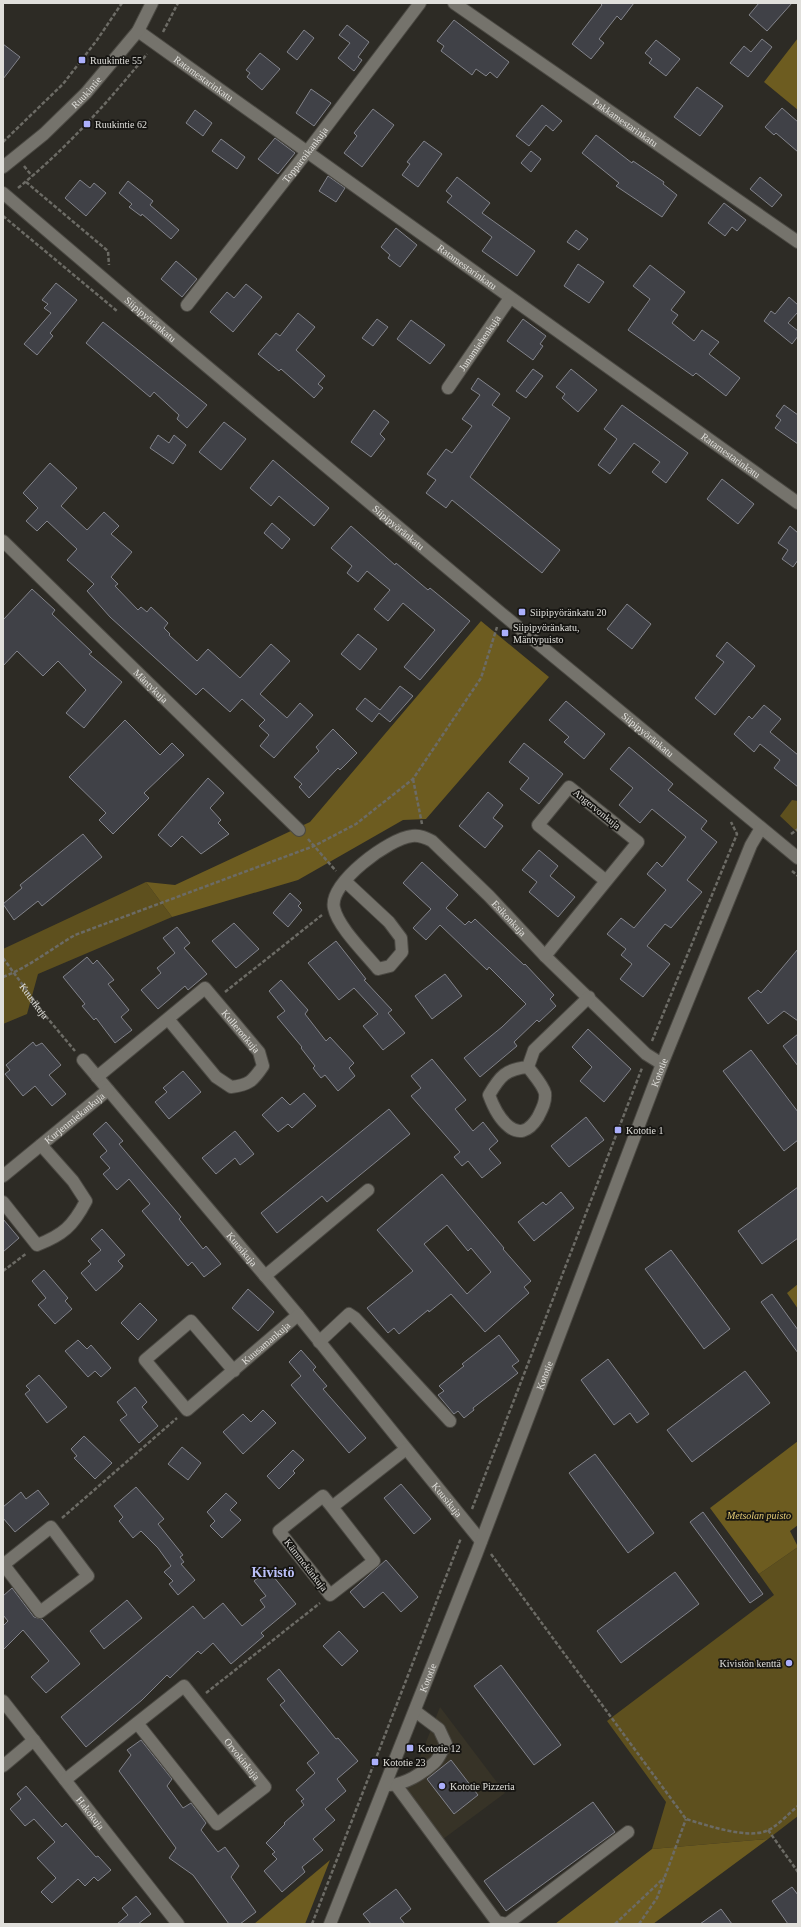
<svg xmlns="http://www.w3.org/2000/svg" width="801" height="1927" font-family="Georgia,serif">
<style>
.built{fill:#373327}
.green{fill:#5e501e}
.forest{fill:#6d5c20}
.building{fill:#404147;stroke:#82838a;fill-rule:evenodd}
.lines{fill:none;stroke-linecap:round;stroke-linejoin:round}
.minor-casing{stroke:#4b4943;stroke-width:14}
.path{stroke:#6c6b65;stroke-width:2.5;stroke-dasharray:4 2;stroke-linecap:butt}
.minor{stroke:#75736c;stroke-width:12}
.poi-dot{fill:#abaffb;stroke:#151411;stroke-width:1.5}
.labels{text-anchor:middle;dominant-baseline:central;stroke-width:3.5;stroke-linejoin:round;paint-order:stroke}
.poi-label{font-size:10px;fill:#e0dfdb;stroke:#151411;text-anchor:start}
.street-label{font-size:10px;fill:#e0dfdb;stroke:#151411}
.park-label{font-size:10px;font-style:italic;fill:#e4ca73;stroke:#151411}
.district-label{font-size:14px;font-weight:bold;fill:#bbc0f9;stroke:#151411}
</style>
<rect width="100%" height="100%" fill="#2d2b25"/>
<path class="built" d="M440,1707L505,1793L435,1845L402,1802Z"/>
<path class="green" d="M792,800L798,801V833L780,816Z
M146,882L172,917L38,974L27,1014L3,1024V949Z
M798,1547V1816L768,1839L652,1849L666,1802L607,1721L774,1595L759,1574Z"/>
<path class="forest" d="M798,38V110L764,82Z
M481,621L549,677L426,819L403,820L298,880L172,917L146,882L175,885L310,822Z
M798,1284V1309L787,1293Z
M798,1441V1525L790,1531L798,1547L759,1574L710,1508Z
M768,1839L653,1924H555L652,1849Z
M330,1860L305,1924H254Z"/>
<path class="building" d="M600,3H634L621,20L617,16L599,39L604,43L591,59L572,44L602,5Z
M759,3H792L767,31L749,15Z
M454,20L509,62L497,78L490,72L486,76L476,69L472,75L441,51L444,46L437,41Z
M347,25L369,42L358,57L362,60L354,71L338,58L350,43L339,35Z
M304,30L314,38L297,60L287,52Z
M762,39L772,47L748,77L730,63L744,46L751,52Z
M656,40L680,59L666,76L649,63L652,59L645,53Z
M3,44L20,57L3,79Z
M260,53L280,69L262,90L247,77L250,73L246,70Z
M697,87L723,106L700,136L674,117Z
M311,89L331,103L314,126L296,113Z
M542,105L562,121L553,131L546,125L529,146L516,136Z
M782,108L798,122V152L776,133L774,135L765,127Z
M373,109L394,125L362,167L344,153L357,136L354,133Z
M195,110L212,123L203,136L186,123Z
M596,135L632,163L633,161L664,182L663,184L677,195L662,217L616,186L619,183L582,153Z
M275,138L295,153L278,174L258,159Z
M221,139L245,157L237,169L212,151Z
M424,141L442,154L418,187L402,175L410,164L407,162Z
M531,151L541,159L531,172L521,163Z
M328,176L345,188L336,202L319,191Z
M457,177L490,203L482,213L535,251L517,276L482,251L492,237L447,202L452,196L446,191Z
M760,177L782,195L772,207L750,189Z
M80,180L90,188L94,183L106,193L86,216L65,198Z
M128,181L153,201L150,205L179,230L171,239L142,214L141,216L129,207L132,204L119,193Z
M724,203L746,220L737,231L732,227L725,236L708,223Z
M396,228L417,245L400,267L388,258L390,255L381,247Z
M576,230L588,239L579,250L567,242Z
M176,261L197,279L182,297L161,279Z
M578,264L604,282L589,303L564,286Z
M650,265L685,292L671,310L678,315L672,323L694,341L702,330L719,342L709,354L740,378L726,396L696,373L693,376L628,330L650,299L633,286Z
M56,283L77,300L50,333L53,336L37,355L24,344L51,313L44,308L48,304L42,300Z
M246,284L262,297L233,332L210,312L227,292L234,298Z
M789,297L798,305V312L788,323L798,331V336L792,344L764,321L771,311L775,314Z
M298,313L315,327L296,350L325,376L318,384L323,388L314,398L281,369L279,371L258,354L276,333L280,336Z
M377,319L388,327L373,346L362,338Z
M523,319L546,336L540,344L543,346L533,360L507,341Z
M411,320L445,345L430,364L397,339Z
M103,322L207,405L187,428L177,419L179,415L154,392L150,397L86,343Z
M533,369L543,376L526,398L516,391Z
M571,369L597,390L578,412L562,398L565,394L556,387Z
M478,378L500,394L492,405L510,418L470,477L560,550L542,573L452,500L446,508L426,493L436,480L427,474L446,449L452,453L472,426L462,419L480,395L471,389Z
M622,405L688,453L666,483L652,472L660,462L634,443L610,474L598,465L617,439L604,429Z
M784,405L798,415V444L775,428L781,420L776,416Z
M374,410L389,422L380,434L385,439L371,457L351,442Z
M224,422L246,439L221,470L199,452Z
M158,435L169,443L174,435L186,445L173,464L150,448Z
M273,460L329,508L314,526L279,496L271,506L250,488Z
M50,463L77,488L61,506L87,530L104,512L119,526L111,534L132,552L111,577L118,584L115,586L138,610L141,607L147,612L151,607L168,623L164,628L170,634L169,635L197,661L208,649L240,678L271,644L290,661L260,694L287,718L300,703L313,715L274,758L260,746L269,735L259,726L265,720L242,699L230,712L203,688L196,695L110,617L87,591L94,584L67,560L77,549L47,521L37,531L26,521L38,508L23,493Z
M722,479L754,504L738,524L707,499Z
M272,523L290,539L282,549L264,533Z
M351,526L395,565L396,563L428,590L430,588L470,621L420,680L404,667L435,630L403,603L388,621L374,609L390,590L367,571L358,582L347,573L352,566L331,548Z
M790,526L798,533V560L793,567L782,559L788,550L778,543Z
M32,589L55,610L52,614L92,652L89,654L122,682L84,728L66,713L86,690L58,661L43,676L17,651L3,666V620Z
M627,604L651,624L632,649L607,629Z
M358,634L377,649L360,670L341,654Z
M727,642L755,666L715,715L695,698L724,662L716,656Z
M400,686L413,696L390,722L379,713L372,722L356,709L365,698L380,710Z
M566,701L605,734L584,759L564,742L569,737L549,720Z
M764,705L781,719L770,732L798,755V787L774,768L780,760L760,744L754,752L734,734L749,716L752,719Z
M125,720L160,755L172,743L184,755L144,793L149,798L113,834L99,820L106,813L69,777Z
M333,729L357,753L340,770L338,768L309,798L299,787L302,784L294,777L319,751L316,747Z
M524,743L563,774L539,804L520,789L529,778L509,762Z
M629,747L673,784L668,790L707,821L701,829L717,842L687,880L702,892L671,928L665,924L647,946L670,964L643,997L620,979L632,964L621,955L626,949L607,934L621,918L634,928L666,890L647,874L657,862L662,867L686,837L652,809L640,823L619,805L633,788L610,769Z
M208,778L224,793L210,808L221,820L218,823L229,834L201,854L182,836L171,847L158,835Z
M488,792L503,805L493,818L503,826L485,848L459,826Z
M83,834L102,857L42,906L38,901L14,920L3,904L22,888L20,885Z
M539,850L558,866L550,876L575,897L558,917L529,892L537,882L522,870Z
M422,862L458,895L446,908L465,925L469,921L471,923L475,919L524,965L525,964L554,995L550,999L556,1006L539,1022L537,1020L514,1042L517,1046L480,1077L464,1058L502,1027L526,1004L489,967L487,970L440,925L426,940L413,928L431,909L403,883Z
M290,893L301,903L298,906L302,910L288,927L273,913Z
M234,923L259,949L236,968L212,941Z
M177,927L190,943L184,948L207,974L188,990L185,986L158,1009L141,990L161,973L157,968L175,953L163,938Z
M336,941L366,979L364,980L392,1010L388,1013L405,1033L383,1050L363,1026L378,1014L354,988L339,1000L308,963Z
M798,949V1021L784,1011L768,1024L748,998L758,990L761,993Z
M87,957L93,964L97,960L114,980L108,984L129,1010L121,1017L132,1030L115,1043L96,1018L94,1020L82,1006L85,1004L63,977Z
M445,974L462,996L432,1019L415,996Z
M281,980L308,1010L305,1014L326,1041L330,1037L354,1063L349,1068L355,1076L338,1091L325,1075L321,1078L313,1068L315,1066L301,1048L302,1047L277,1017L285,1011L269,991Z
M588,1029L631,1069L604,1102L580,1081L592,1067L572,1047Z
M798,1034V1066L783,1046Z
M33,1042L36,1046L42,1043L61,1065L49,1075L66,1094L52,1106L35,1086L23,1096L5,1074L10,1070L6,1065Z
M751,1050L798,1112V1140L784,1151L723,1071Z
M432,1059L466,1100L455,1109L473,1131L483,1122L498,1141L489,1149L501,1163L482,1178L468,1161L462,1166L454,1157L460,1152L411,1096L421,1088L411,1076Z
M183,1071L201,1092L169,1119L155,1102L167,1092L163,1088Z
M304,1093L316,1106L292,1128L288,1124L278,1132L262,1115L282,1097L290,1105Z
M389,1109L410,1134L327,1202L322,1196L277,1233L261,1213Z
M586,1117L604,1140L569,1167L551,1146Z
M106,1122L123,1141L119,1144L181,1217L179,1219L203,1249L206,1246L221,1264L204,1277L192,1262L188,1266L142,1211L150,1204L129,1179L117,1190L103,1174L110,1168L100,1157L107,1151L93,1134Z
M235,1131L254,1154L240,1165L235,1158L216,1174L202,1158Z
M442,1174L504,1248L503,1249L531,1281L524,1287L529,1293L485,1332L451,1294L429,1312L428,1310L399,1334L394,1328L388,1333L367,1308L413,1271L377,1230ZM447,1225L468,1251L471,1248L491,1272L467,1294L424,1244Z
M798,1187V1238L762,1264L738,1231Z
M561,1192L574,1208L534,1241L518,1222L543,1202L546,1205Z
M3,1219L19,1238L3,1252Z
M102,1229L125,1255L118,1261L123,1266L120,1270L96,1291L81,1273L91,1264L88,1261L101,1250L91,1239Z
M671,1250L730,1329L704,1349L645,1269Z
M44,1270L68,1298L65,1301L72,1309L55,1324L38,1305L46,1298L32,1281Z
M248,1289L274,1312L258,1331L232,1308Z
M772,1294L798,1330V1353L761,1302Z
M140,1303L157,1320L138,1340L121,1323Z
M499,1335L519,1361L512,1366L518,1373L473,1408L474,1410L464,1418L458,1411L454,1414L438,1395L444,1391L439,1386L464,1366L462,1364Z
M78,1340L87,1349L91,1345L111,1368L101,1377L95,1371L88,1377L65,1351Z
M301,1350L316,1367L313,1370L327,1386L323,1389L366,1438L349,1453L291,1385L301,1376L289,1362Z
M608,1359L649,1414L637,1423L630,1413L614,1425L581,1380Z
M745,1371L770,1403L692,1462L667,1430Z
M39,1375L67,1407L47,1423L25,1394L30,1390L26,1386Z
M135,1387L147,1402L142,1407L158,1426L139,1443L120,1420L127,1415L117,1402Z
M263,1410L276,1423L243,1454L223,1432L243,1414L251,1422Z
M84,1436L112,1463L95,1479L74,1458L77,1456L71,1449Z
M182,1447L201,1463L188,1480L168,1464Z
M293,1450L304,1460L293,1471L295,1473L279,1489L267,1476Z
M595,1454L654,1533L628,1553L569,1473Z
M401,1484L431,1519L414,1534L384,1498Z
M136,1487L164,1519L158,1524L183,1555L180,1557L184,1562L181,1564L195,1580L178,1595L169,1584L173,1581L164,1572L171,1566L158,1548L141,1531L133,1538L119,1521L123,1517L114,1506Z
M38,1490L49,1504L15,1532L3,1518V1507L21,1492L26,1499Z
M226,1493L237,1503L230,1510L241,1520L222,1538L210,1526L215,1521L207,1512Z
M703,1512L763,1594L750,1603L690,1522Z
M386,1560L418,1597L401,1612L383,1592L364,1608L350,1592Z
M268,1570L296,1604L261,1633L264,1636L231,1664L213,1643L201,1654L198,1651L170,1678L167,1675L142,1700L86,1747L61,1717L193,1606L204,1619L223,1603L242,1626L265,1607L260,1600L266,1596L254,1581Z
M675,1572L699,1604L621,1663L597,1631Z
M12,1588L34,1617L42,1619L80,1664L46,1693L31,1677L49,1661L23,1630L3,1650V1626L8,1621L3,1615V1596Z
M127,1600L142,1618L104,1649L90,1631Z
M339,1631L358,1651L342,1666L323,1646Z
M501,1665L561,1745L534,1765L474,1686Z
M279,1669L336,1739L338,1738L358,1761L337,1779L346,1791L325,1809L335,1820L313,1839L323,1850L302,1867L305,1872L282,1892L264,1871L277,1859L272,1854L275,1852L266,1843L285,1824L284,1823L304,1805L301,1801L304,1799L296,1790L315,1773L307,1763L319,1753L280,1705L285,1701L267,1679Z
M141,1740L172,1779L167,1786L183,1808L191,1803L206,1823L201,1830L218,1852L225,1847L239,1866L231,1877L256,1912L240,1924H229L193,1875L169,1858L176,1848L119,1771L131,1755L127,1750Z
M451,1760L478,1795L454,1814L427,1779Z
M26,1786L62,1827L66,1823L96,1857L98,1856L111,1870L98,1881L94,1877L85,1886L78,1879L52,1903L41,1892L56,1878L37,1858L55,1842L34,1819L25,1826L10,1809L21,1799L17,1794Z
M593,1802L615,1832L506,1911L484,1881Z
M792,1887L798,1895V1924H788L772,1901Z
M396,1889L411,1909L400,1918L405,1924H371L363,1914Z
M136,1896L151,1914L138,1924H117L128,1915L122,1908Z
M721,1909L732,1924H700Z"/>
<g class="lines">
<defs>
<g id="minor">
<path id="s2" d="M454,3L798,242"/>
<path id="s3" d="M138,31L798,503"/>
<path id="s4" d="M3,167L44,134L86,93L138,31L152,3"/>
<path id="s5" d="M3,193L166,332L501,613L798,858"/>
<path id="s6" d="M187,305L307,152L420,3"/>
<path id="s7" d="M448,388L510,298"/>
<path id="s8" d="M3,541L299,830"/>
<path id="s9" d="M345,881L389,922L401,938L402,952L390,966L378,969C365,953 338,927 334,908C328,883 390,838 412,836C420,835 426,838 432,841L489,896L545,956L646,1054L662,1064"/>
<path d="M545,956L638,842L569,787L538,825L606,881"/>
<path id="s10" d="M83,1060L298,1315L481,1541"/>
<path d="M528,1067C533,1074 543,1085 545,1093C546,1102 542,1109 538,1117C518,1150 497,1117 489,1095C500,1076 506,1069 528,1067L534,1050L589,997"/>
<path id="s11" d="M97,1077L205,988L259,1052L263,1066C253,1081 249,1085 231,1087L216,1077L168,1019"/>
<path id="s12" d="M3,1176L108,1090"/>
<path d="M3,1202L37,1245C63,1235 73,1226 86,1201L73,1181L41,1145"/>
<path d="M265,1276L368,1190"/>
<path d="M319,1342L349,1314L355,1318L450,1421"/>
<path id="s13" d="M234,1371L191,1321L145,1360L187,1410L298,1315"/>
<path d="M332,1507L374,1561L330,1595L279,1531L323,1496L332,1507L406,1449"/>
<path d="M3,1565L51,1527L88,1576L40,1612L3,1564"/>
<path id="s14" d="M3,1701L178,1924"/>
<path d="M3,1766L34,1740"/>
<path id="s15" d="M65,1780L184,1686L265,1787L217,1824L137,1723"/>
<path d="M389,1785C404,1785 423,1773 434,1763C439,1759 442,1750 446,1744L439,1729L415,1711"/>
<path d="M396,1785L497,1922L507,1924L628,1832"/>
<path id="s16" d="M330,1924L476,1555L662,1064L751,845L761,828"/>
</g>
</defs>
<use href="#minor" class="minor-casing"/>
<g class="path">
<path d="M163,32L178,3"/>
<path d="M3,142L63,84L97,40L122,3"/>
<path d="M24,166L32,176"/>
<path d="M26,182L108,251L109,265"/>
<path d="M18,188C67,148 108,102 147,54"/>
<path d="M3,216L117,311"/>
<path d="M413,779L422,824"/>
<path d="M791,834L798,829"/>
<path d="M308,839L336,871"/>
<path d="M792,871L798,876"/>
<path id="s1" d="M3,958L44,1014L75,1051"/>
<path d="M3,977C29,967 51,949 75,935L314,846L356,824L413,779L481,678L497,627"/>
<path d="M225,992L322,915"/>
<path d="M652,1041L737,834L731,822"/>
<path d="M3,1271L27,1253"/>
<path d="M472,1509L642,1068"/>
<path d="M62,1518L177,1418"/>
<path d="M491,1554L686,1819C706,1825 746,1839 766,1831C776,1828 790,1812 798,1806"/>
<path d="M206,1693L320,1603"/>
<path d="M768,1830L798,1872"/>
<path d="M312,1924L461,1538"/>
<path d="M615,1924L664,1878"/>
<path d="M639,1924L657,1898L686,1819"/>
</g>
<use href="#minor" class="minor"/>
</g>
<g class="poi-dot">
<rect x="78" y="56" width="8" height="8" rx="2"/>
<rect x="83" y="120" width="8" height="8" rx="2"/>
<rect x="518" y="608" width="8" height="8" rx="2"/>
<rect x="501" y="629" width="8" height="8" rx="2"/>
<rect x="614" y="1126" width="8" height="8" rx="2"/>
<circle cx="789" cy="1663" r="4"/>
<rect x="406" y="1744" width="8" height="8" rx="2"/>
<rect x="371" y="1758" width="8" height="8" rx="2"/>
<circle cx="442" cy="1786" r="4"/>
</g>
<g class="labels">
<g class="poi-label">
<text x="90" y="60">Ruukintie 55</text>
<text x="95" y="124">Ruukintie 62</text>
<text x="530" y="612">Siipipyöränkatu 20</text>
<text x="513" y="627">Siipipyöränkatu,<tspan x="513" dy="12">Mäntypuisto</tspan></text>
<text x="626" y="1130">Kototie 1</text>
<text x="781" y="1663" text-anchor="end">Kivistön kenttä</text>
<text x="418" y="1748">Kototie 12</text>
<text x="383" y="1762">Kototie 23</text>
<text x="450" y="1786">Kototie Pizzeria</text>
</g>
<g class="street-label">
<text stroke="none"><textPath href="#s3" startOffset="81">Ratamestarinkatu</textPath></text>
<text stroke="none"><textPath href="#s4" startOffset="112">Ruukintie</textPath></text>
<text stroke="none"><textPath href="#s2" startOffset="209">Pakkamestarinkatu</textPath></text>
<text stroke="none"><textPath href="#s6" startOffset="191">Topparoikankuja</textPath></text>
<text stroke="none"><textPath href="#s3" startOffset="405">Ratamestarinkatu</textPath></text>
<text stroke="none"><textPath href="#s5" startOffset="194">Siipipyöränkatu</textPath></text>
<text stroke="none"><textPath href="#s7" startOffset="55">Junamiehenkuja</textPath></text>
<text stroke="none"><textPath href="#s3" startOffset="729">Ratamestarinkatu</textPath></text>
<text stroke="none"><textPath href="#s5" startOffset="518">Siipipyöränkatu</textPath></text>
<text stroke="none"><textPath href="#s8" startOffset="207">Mäntykuja</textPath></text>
<text stroke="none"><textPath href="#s5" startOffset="842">Siipipyöränkatu</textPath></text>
<text transform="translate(597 809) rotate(39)">Angervonkuja</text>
<text stroke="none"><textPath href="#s9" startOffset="443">Esikonkuja</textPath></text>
<text stroke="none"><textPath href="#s1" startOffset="53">Kuusikuja</textPath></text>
<text stroke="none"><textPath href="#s11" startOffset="196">Kulleronkuja</textPath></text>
<text stroke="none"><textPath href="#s16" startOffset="913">Kototie</textPath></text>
<text stroke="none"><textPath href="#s12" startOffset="92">Kurjenmiekankuja</textPath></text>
<text stroke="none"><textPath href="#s10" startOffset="247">Kuusikuja</textPath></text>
<text stroke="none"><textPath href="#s13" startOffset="295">Kuusamankuja</textPath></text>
<text stroke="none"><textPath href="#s16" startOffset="589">Kototie</textPath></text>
<text stroke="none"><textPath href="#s10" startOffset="571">Kuusikuja</textPath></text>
<text transform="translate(306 1565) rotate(52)">Kämmekänkuja</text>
<text stroke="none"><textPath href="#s16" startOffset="265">Kototie</textPath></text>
<text stroke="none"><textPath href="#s15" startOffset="245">Orvokinkuja</textPath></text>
<text stroke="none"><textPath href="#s14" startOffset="142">Hakokuja</textPath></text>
</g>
<g class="park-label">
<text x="759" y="1515">Metsolan puisto</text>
</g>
<g class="district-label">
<text x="273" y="1572">Kivistö</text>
</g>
</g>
<rect width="801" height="1927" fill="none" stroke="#e0dfdb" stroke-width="8"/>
</svg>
